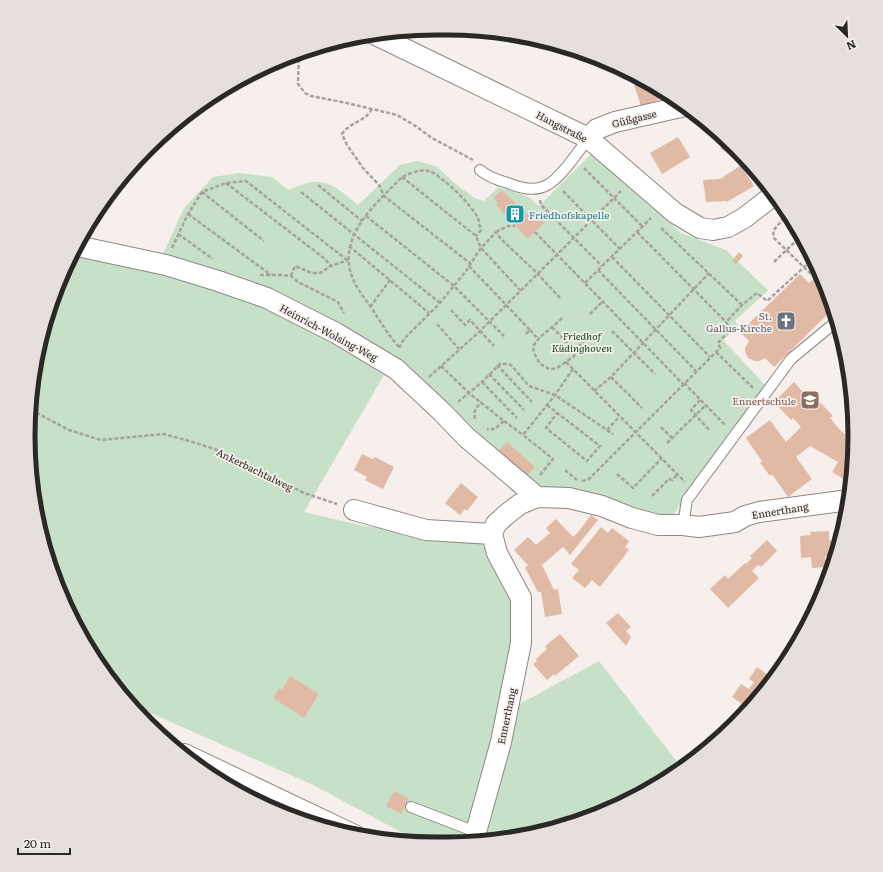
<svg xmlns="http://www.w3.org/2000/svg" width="883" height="872" font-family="Literata,serif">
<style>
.green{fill:#c6e1c7}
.building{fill:#e1baa5}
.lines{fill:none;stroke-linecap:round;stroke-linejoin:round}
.lane-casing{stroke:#8e8783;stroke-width:12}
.street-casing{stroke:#8e8783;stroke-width:22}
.highway-casing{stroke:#8e8783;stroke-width:24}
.path{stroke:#a8a29f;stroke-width:2.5;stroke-dasharray:4 2;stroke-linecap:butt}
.lane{stroke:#fff;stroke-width:10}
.street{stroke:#fff;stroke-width:20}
.highway{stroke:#fff;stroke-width:22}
.labels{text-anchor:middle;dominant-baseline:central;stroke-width:3.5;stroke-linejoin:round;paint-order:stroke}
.street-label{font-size:10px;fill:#2b2927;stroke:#f7efeb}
.culture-label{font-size:10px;fill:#0d838f;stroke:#f7efeb;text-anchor:start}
.worship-label{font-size:10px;fill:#5b616d;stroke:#f7efeb;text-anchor:end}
.park-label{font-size:10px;font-style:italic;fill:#15441c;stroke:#f7efeb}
.education-label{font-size:10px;fill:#785e54;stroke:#f7efeb;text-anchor:end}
.rim{fill:none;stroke:#2b2927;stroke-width:5}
</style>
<rect width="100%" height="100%" fill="#f7efeb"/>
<path class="green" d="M594,151L681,233L726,250L768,290L735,321L738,325L723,340L767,387L671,518L632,508L544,490L476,438L398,360L344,326L273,293L162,256L184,208L213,177L239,173L272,177L288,190C295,188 304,183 312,182C331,180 344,194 358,205L400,165L417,161L436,166L458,186L475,198L484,201L498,187L527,196L539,206Z
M79,242L174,275L262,302L384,375L304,512L364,526L483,538L492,567L512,600L511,655L501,714L599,661L677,762L683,767L674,775L603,813L527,836L447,844L420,842L311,784L130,704L97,663L59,592L36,516L28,436L36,357L59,280Z"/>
<path class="building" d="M644,81L654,86L659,100L641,106L634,85Z
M693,112L711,127L710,128L691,114Z
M678,137L690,157L662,174L650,153Z
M727,142L739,152L734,159L720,148Z
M741,165L754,186L727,202L726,201L706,202L703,180L720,179Z
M502,190L529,216L535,211L545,222L528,239L496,205L498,203L493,198Z
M739,252L743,256L736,264L732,261Z
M820,273L828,294L824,297L832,305L833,309L774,367L765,358L759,361H755L748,358L745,352V348L749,341L740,332L800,274L809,283Z
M794,382L809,399L813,395L833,416L830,418L839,429L854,443L850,483L832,472L838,462L810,446L796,457L812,479L788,497L772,474L770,476L760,463L762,461L746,438L770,420L786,442L801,427L793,418L791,420L774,402Z
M507,442L535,467L526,477L498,452Z
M362,454L373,459L375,457L394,467L383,489L365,480L367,477L354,470Z
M461,483L478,497L467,511L465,509L460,515L445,503Z
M591,515L598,520L570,555L563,547L542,565L554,590L558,589L562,614L545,617L541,592H538L525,568L528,565L514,550L528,537L536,545L550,533L546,528L556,519L573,537L579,531Z
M601,527L608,533L612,528L629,541L625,547L629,550L600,587L592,580L585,588L572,578L579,570L571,564Z
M829,531V540L839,544L834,559L829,556H825V567L812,568L811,557L801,558L800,536L811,535L810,532Z
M767,540L777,551L761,567L758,565L752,571L759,578L728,608L710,589L725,575L728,579L745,563L746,564L752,558L750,556Z
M618,613L631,627L626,631L631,637L626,646L606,623Z
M560,634L579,656L555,676L554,674L547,680L533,664L537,661L536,659L547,649L545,646Z
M786,649L791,653L781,668L775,664Z
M757,667L772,678L743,715L738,711L742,704L732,697L741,684L749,689L754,682L749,679Z
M290,676L319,694L304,718L273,698L279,688L282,690Z
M728,725L732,727L703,751L710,740L713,742L717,737L715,732L720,727Z
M394,791L409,798L401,814L386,806Z"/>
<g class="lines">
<defs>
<path id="lane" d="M480,170C488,177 497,180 508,183C520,188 535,192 547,185C560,179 579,151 588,138
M683,525L687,500L791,359L837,321
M411,807L476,832"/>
<path id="street" d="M374,34L588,138L675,213L700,228L713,230L728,227L744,218L774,195
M588,138L597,129L615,122L685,106
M77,246L166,265L218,281L267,298L336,333L396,369L442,412L466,437L537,497
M354,510L426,530L492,534L496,524L507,514L520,504L537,497L569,498L602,506L632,518L658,525H683L699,527L735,522L745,516L759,512L849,500
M476,832L501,742L521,643V598L497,553L492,534"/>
<path id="highway" d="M184,755L354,836"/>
</defs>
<use href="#lane" class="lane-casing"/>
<use href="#street" class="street-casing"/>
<use href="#highway" class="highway-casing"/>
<path class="path" d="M299,53L298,84L305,93L311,96L347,103L397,115L414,125L432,138L473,160
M372,109C365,122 350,122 342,134L347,145L363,168L379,185L384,196L471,264
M584,168L643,227
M402,177L476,236L481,248L520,290
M226,183L325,259L331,266
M318,185L362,221
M563,191L620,249
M202,192L264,241
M301,192L440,303
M540,200L541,205L602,266
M788,213L773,231L774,238L815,278
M188,214L271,275
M366,216L454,286L504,336
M796,227V231L800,236
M661,228L742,305
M496,232L508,226H515
M535,232L683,384
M637,232L726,322
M178,234L213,259
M349,246L429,313
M172,248L188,214L202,192L226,183L246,181L347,260
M612,257L710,357
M774,262L801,236
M469,266L530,330L525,335
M598,270L696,371
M260,275H281L291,276L298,282L338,302L344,313
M291,276L295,266L312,273H320L331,266L348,260
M585,283L651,218
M370,307L390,280
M451,310L465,325L470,320L494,346
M590,314L603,301
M562,318C553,328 540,334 533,347C534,358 544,373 557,368C560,366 563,364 566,362
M437,324L459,349
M552,327L576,352
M530,330L538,339
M612,331L655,374
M399,347C388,335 380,321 371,307C362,295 353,284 350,270C341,232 379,201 402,177C410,173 420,169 429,171C442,176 472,205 478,218C479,222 480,226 481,230L476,236
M399,348L404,339L440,303L466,271L481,248L496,232L501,239L537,273L561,299
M716,352L753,388
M497,365L532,402
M441,366L469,393L504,421L495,429H487
M573,369L566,362L574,356L578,348L584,341
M489,374L524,410
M429,377L480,331L621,191
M611,377L642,408
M482,382L517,418
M684,383L726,426
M594,391L611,377L709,273
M700,400L691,410L710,431
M458,402L482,382L501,363L511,365L529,386L555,395L613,434
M547,405L600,446L587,461L546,428L557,413
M31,410L69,430L101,440L164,434L196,443L223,452L304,493L337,504
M475,419C473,411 476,407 482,402
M504,421L523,435
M661,427L672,438
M607,430L619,417
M667,443L706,405
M565,470L577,480
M617,474L633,488L662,458
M540,475L553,459L523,435L555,395L573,369L685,482
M582,481L589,479L720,348L718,343L731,329L726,322L742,305L757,293L767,301L813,259
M652,496L669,479L672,480L678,474"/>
<use href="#lane" class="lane"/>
<use href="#street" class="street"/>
<use href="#highway" class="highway"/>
</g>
<defs>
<symbol id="building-square" viewBox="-11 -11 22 22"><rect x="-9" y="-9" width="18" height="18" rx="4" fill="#0f9aa8" stroke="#f7efeb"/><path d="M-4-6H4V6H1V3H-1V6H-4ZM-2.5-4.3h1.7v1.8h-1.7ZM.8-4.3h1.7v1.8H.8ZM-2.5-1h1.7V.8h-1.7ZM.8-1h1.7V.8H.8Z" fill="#fff"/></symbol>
<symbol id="church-square" viewBox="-11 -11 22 22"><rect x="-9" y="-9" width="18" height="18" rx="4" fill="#6b7280" stroke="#f7efeb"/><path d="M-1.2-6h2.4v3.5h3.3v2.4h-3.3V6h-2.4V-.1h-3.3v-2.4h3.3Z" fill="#fff"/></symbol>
<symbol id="school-square" viewBox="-11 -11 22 22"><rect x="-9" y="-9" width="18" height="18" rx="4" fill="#8d6e63" stroke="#f7efeb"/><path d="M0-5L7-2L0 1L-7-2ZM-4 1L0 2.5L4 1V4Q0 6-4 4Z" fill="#fff"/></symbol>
</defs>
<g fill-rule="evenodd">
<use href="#building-square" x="504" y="203" width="22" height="22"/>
<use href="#church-square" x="775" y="310" width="22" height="22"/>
<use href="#school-square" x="799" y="389" width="22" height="22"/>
</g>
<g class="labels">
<g class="street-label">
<text transform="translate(634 118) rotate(-14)">Güßgasse</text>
<text transform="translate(562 126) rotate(27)">Hangstraße</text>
<text transform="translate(329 332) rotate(28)">Heinrich-Wolsing-Weg</text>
<text transform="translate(255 469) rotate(26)">Ankerbachtalweg</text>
<text transform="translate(780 510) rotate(-9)">Ennerthang</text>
<text transform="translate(506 716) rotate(-78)">Ennerthang</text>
</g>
<g class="culture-label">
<text x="529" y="214">Friedhofskapelle</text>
</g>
<g class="worship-label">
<text x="772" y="315">St.<tspan x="772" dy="12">Gallus-Kirche</tspan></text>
</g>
<g class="park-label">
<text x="582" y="335">Friedhof<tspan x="582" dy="12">Küdinghoven</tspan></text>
</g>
<g class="education-label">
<text x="796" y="400">Ennertschule</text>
</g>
</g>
<path d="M0 0H883V872H0ZM436 35H447A401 401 0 0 1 848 436V436A401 401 0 0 1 447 837H436A401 401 0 0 1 35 436V436A401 401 0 0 1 436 35Z" fill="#e7dfdb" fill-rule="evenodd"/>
<path class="rim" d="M436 35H447A401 401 0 0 1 848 436V436A401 401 0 0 1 447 837H436A401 401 0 0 1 35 436V436A401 401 0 0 1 436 35Z"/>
<g transform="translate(847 36) rotate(156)" stroke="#f7efeb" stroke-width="3" paint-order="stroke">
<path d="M0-3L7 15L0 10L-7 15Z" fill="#2b2927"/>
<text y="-6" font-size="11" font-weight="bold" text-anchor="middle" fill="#2b2927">N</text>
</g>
<path d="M18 848v6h52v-6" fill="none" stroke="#2b2927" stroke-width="2"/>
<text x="24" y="848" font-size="12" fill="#2b2927" stroke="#f7efeb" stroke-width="3" paint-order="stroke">20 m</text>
</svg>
